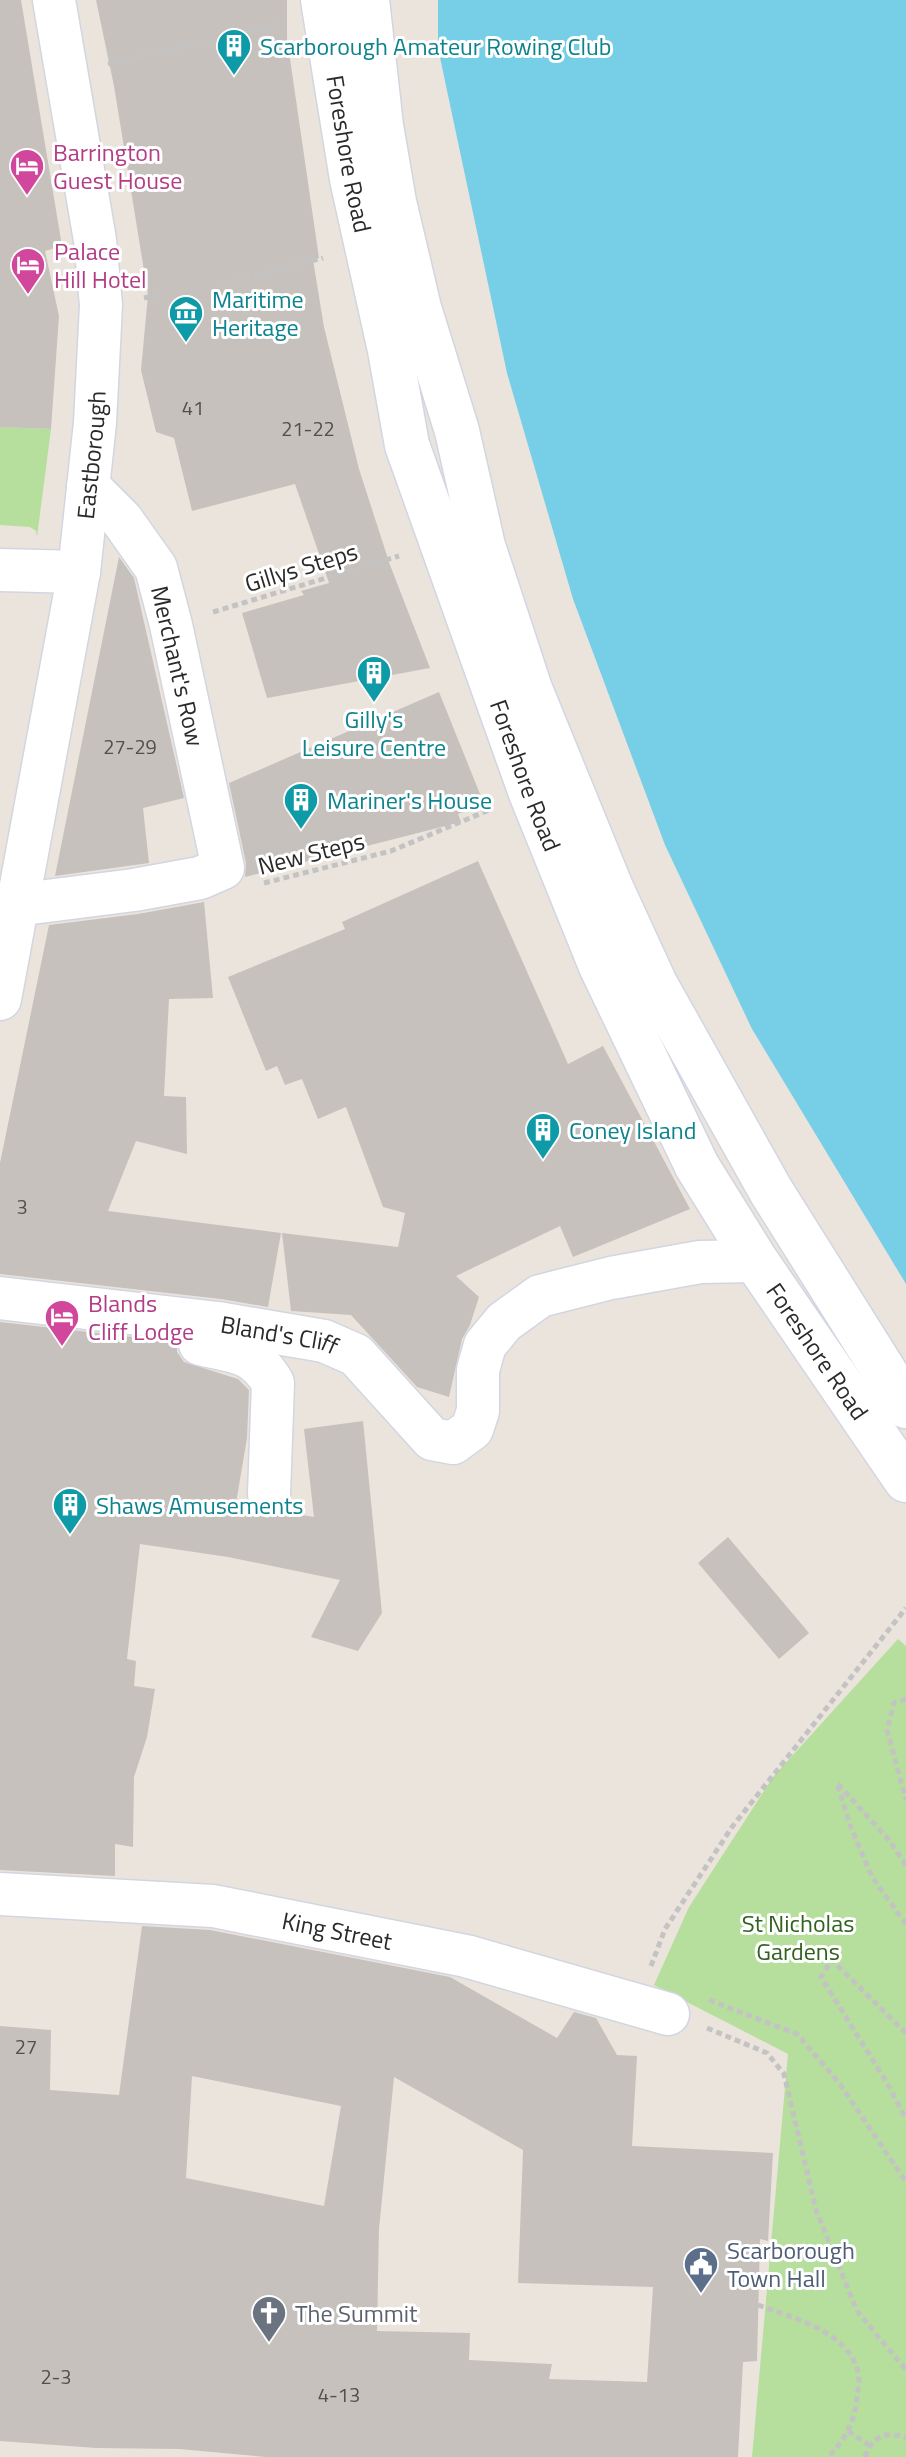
<svg xmlns="http://www.w3.org/2000/svg" width="906" height="2457" font-family="'Titillium Web',sans-serif">
<style>
.green{fill:#b6de9c}
.water{fill:#76cee7}
.building{fill:#c6c1bc;fill-rule:evenodd}
.lines{fill:none;stroke-linecap:round;stroke-linejoin:round}
.minor-casing{stroke:#d2d6e2;stroke-width:45}
.tertiary-casing{stroke:#d2d6e2;stroke-width:47}
.path{stroke:#c3c3c3;stroke-width:5;stroke-dasharray:6 4;stroke-linecap:butt}
.minor{stroke:#fff;stroke-width:42}
.tertiary{stroke:#fff;stroke-width:44}
.labels{text-anchor:middle;dominant-baseline:central;stroke-width:6;stroke-linejoin:round;paint-order:stroke}
.number-label{font-size:20px;fill:#51504e}
.culture-label{font-size:24px;fill:#0d838f;stroke:#fff;text-anchor:start}
.hotel-label{font-size:24px;fill:#b23c85;stroke:#fff;text-anchor:start}
.street-label{font-size:24px;fill:#2a2a2a;stroke:#fff}
.park-label{font-size:24px;fill:#30621e;stroke:#fff}
.service-label{font-size:24px;fill:#4e5e75;stroke:#fff;text-anchor:start}
.worship-label{font-size:24px;fill:#5b616d;stroke:#fff;text-anchor:start}
</style>
<rect width="100%" height="100%" fill="#ebe4dc"/>
<path class="green" d="M0,427L51,429L37,537L36,531L30,527L0,525Z
M898,1639L906,1646V2457H752L788,2054L654,1985L689,1907L773,1777Z"/>
<path class="water" d="M438,0H906V1284L752,1029L665,845L573,599L507,373L438,48Z"/>
<path class="building" d="M0,0H21L62,246L45,251L59,316L51,429L0,427Z
M96,0H287V38L319,258L313,260L324,327L359,469L390,565L430,668L267,698L242,613L304,595L301,591L329,583L295,484L192,511L174,438L156,432L141,370L148,295L114,86Z
M119,557L134,578L184,798L143,808L149,863L55,876Z
M439,692L484,804L458,814L461,822L245,877L246,863L229,783Z
M478,861L568,1064L603,1046L690,1209L573,1257L560,1226L456,1276L479,1297L470,1325L462,1339L449,1397L417,1387L351,1315L291,1311L282,1233L398,1247L405,1213L383,1207L346,1107L318,1119L302,1079L285,1085L277,1066L266,1071L228,977L345,929L342,922Z
M204,902L213,998L169,999L164,1096L186,1097L187,1154L136,1141L108,1211L281,1233L268,1307L221,1299L0,1274V1163L49,925L138,914Z
M0,1322L177,1342V1352L184,1362L238,1379L249,1390L247,1438L236,1503L248,1505L256,1514L267,1518L284,1512L314,1517L304,1429L363,1421L382,1613L358,1651L311,1637L340,1580L228,1557L140,1544L127,1659L136,1661L134,1686L155,1689L147,1737L134,1777L133,1847L115,1844V1876L0,1870Z
M728,1537L809,1633L779,1659L698,1563Z
M142,1926L210,1930L450,1977L557,2038L574,2012L596,2018L617,2055L637,2056L632,2146L773,2153L768,2241L760,2239L757,2361L743,2362L738,2457H266L179,2449L96,2448L0,2441V2026L51,2030L50,2090L119,2095ZM192,2076L341,2106L324,2206L186,2178ZM394,2077L523,2150L518,2283L653,2287L647,2382L549,2379L552,2364L469,2360L470,2333L377,2331L379,2229Z"/>
<g class="lines">
<defs>
<g id="minor">
<path d="M0,570L79,572"/>
<path d="M0,907L134,890L200,878L223,868L171,625L156,568L122,520L88,486"/>
<path id="s1" d="M0,999L79,572L95,423L101,305L95,240L54,0"/>
<path id="s2" d="M0,1298L218,1323L324,1341L356,1355L432,1439L453,1443L472,1429L478,1411V1370L485,1345L504,1322L540,1296L611,1278L700,1262L756,1261"/>
<path d="M200,1344C233,1352 254,1350 273,1383L269,1494"/>
<path id="s3" d="M0,1894L213,1906L466,1956L668,2014"/>
</g>
<g id="tertiary">
<path id="s4" d="M323,0L352,179L390,350L407,445L531,793L601,966L697,1166L756,1261L906,1480"/>
<path d="M367,0L381,126L394,202L419,308L457,431L483,546L530,689L611,888L655,984L771,1191L906,1406"/>
</g>
</defs>
<use href="#minor" class="minor-casing"/>
<use href="#tertiary" class="tertiary-casing"/>
<path class="path" d="M108,64L281,24
M215,286L323,258
M144,298L159,295
M213,612L399,556
M264,883L391,851L489,810
M906,1699L894,1703L887,1730L906,1800
M906,1865L889,1840L837,1783L850,1825L872,1877L906,1924
M651,1966L665,1929L732,1827L906,1608
M709,2000L797,2034L840,2084L906,2182
M707,2028L767,2053L784,2074L816,2210L857,2311L906,2370
M906,2033L832,1960L821,1977L887,2083L906,2119
M758,2305C793,2318 848,2331 858,2372C860,2380 858,2389 857,2397C855,2421 845,2440 828,2457
M848,2431L869,2445
M865,2457C871,2437 887,2430 906,2438"/>
<use href="#minor" class="minor"/>
<use href="#tertiary" class="tertiary"/>
</g>
<defs>
<symbol id="building-pin" viewBox="-11 -11 22 30"><path d="M0 17L-7.5 6A9.5 9.5 0 1 1 7.5 6Z" fill="#0f9aa8" stroke="#fff"/><path d="M-4-6H4V6H1V3H-1V6H-4ZM-2.5-4.3h1.7v1.8h-1.7ZM.8-4.3h1.7v1.8H.8ZM-2.5-1h1.7V.8h-1.7ZM.8-1h1.7V.8H.8Z" fill="#fff"/></symbol>
<symbol id="hotel-pin" viewBox="-11 -11 22 30"><path d="M0 17L-7.5 6A9.5 9.5 0 1 1 7.5 6Z" fill="#d1479c" stroke="#fff"/><path d="M-6-4.5h1.5V1H6V5H4.5V3h-9V5H-6ZM-4 0a1.8 1.8 0 1 1 3.6 0ZM.5 0V-2.5h3Q6-2.5 6 0Z" fill="#fff"/></symbol>
<symbol id="museum-pin" viewBox="-11 -11 22 30"><path d="M0 17L-7.5 6A9.5 9.5 0 1 1 7.5 6Z" fill="#0f9aa8" stroke="#fff"/><path d="M0-6L6-3V-2H-6V-3ZM-5-1h2V3h-2ZM-1-1h2V3h-2ZM3-1h2V3H3ZM-6 4H6V6H-6Z" fill="#fff"/></symbol>
<symbol id="civic-pin" viewBox="-11 -11 22 30"><path d="M0 17L-7.5 6A9.5 9.5 0 1 1 7.5 6Z" fill="#5c6f8a" stroke="#fff"/><path d="M-.6-6.5H3V-4.5H.6V-3L4-1V1h2V6H-6V1h2V-1L-.6-3ZM-1.2 2.5V6h2.4V2.5Z" fill="#fff"/></symbol>
<symbol id="church-pin" viewBox="-11 -11 22 30"><path d="M0 17L-7.5 6A9.5 9.5 0 1 1 7.5 6Z" fill="#6b7280" stroke="#fff"/><path d="M-1.2-6h2.4v3.5h3.3v2.4h-3.3V6h-2.4V-.1h-3.3v-2.4h3.3Z" fill="#fff"/></symbol>
</defs>
<g fill-rule="evenodd">
<use href="#building-pin" x="214" y="26" width="40" height="54"/>
<use href="#hotel-pin" x="7" y="146" width="40" height="54"/>
<use href="#hotel-pin" x="8" y="245" width="40" height="54"/>
<use href="#museum-pin" x="166" y="293" width="40" height="54"/>
<use href="#building-pin" x="354" y="653" width="40" height="54"/>
<use href="#building-pin" x="281" y="780" width="40" height="54"/>
<use href="#building-pin" x="523" y="1110" width="40" height="54"/>
<use href="#hotel-pin" x="42" y="1297" width="40" height="54"/>
<use href="#building-pin" x="50" y="1485" width="40" height="54"/>
<use href="#civic-pin" x="681" y="2244" width="40" height="54"/>
<use href="#church-pin" x="249" y="2293" width="40" height="54"/>
</g>
<g class="labels">
<g class="number-label">
<text x="193" y="407">41</text>
<text x="308" y="428">21-22</text>
<text x="130" y="746">27-29</text>
<text x="22" y="1206">3</text>
<text x="26" y="2046">27</text>
<text x="56" y="2376">2-3</text>
<text x="339" y="2394">4-13</text>
</g>
<g class="culture-label">
<text x="260" y="46">Scarborough Amateur Rowing Club</text>
<text x="212" y="299">Maritime<tspan x="212" dy="28">Heritage</tspan></text>
<text x="374" y="719" text-anchor="middle">Gilly's<tspan x="374" dy="28">Leisure Centre</tspan></text>
<text x="327" y="800">Mariner's House</text>
<text x="569" y="1130">Coney Island</text>
<text x="96" y="1505">Shaws Amusements</text>
</g>
<g class="hotel-label">
<text x="53" y="152">Barrington<tspan x="53" dy="28">Guest House</tspan></text>
<text x="54" y="251">Palace<tspan x="54" dy="28">Hill Hotel</tspan></text>
<text x="88" y="1303">Blands<tspan x="88" dy="28">Cliff Lodge</tspan></text>
</g>
<g class="street-label">
<text stroke="none"><textPath href="#s4" startOffset="156">Foreshore Road</textPath></text>
<text stroke="none"><textPath href="#s1" startOffset="552">Eastborough</textPath></text>
<text transform="translate(301 567) rotate(-17)">Gillys Steps</text>
<text transform="translate(178 666) rotate(77)">Merchant's Row</text>
<text stroke="none"><textPath href="#s4" startOffset="804">Foreshore Road</textPath></text>
<text transform="translate(311 853) rotate(-14)">New Steps</text>
<text stroke="none"><textPath href="#s2" startOffset="282">Bland's Cliff</textPath></text>
<text stroke="none"><textPath href="#s4" startOffset="1452">Foreshore Road</textPath></text>
<text stroke="none"><textPath href="#s3" startOffset="340">King Street</textPath></text>
</g>
<g class="park-label">
<text x="798" y="1923">St Nicholas<tspan x="798" dy="28">Gardens</tspan></text>
</g>
<g class="service-label">
<text x="727" y="2250">Scarborough<tspan x="727" dy="28">Town Hall</tspan></text>
</g>
<g class="worship-label">
<text x="295" y="2313">The Summit</text>
</g>
</g>
</svg>
